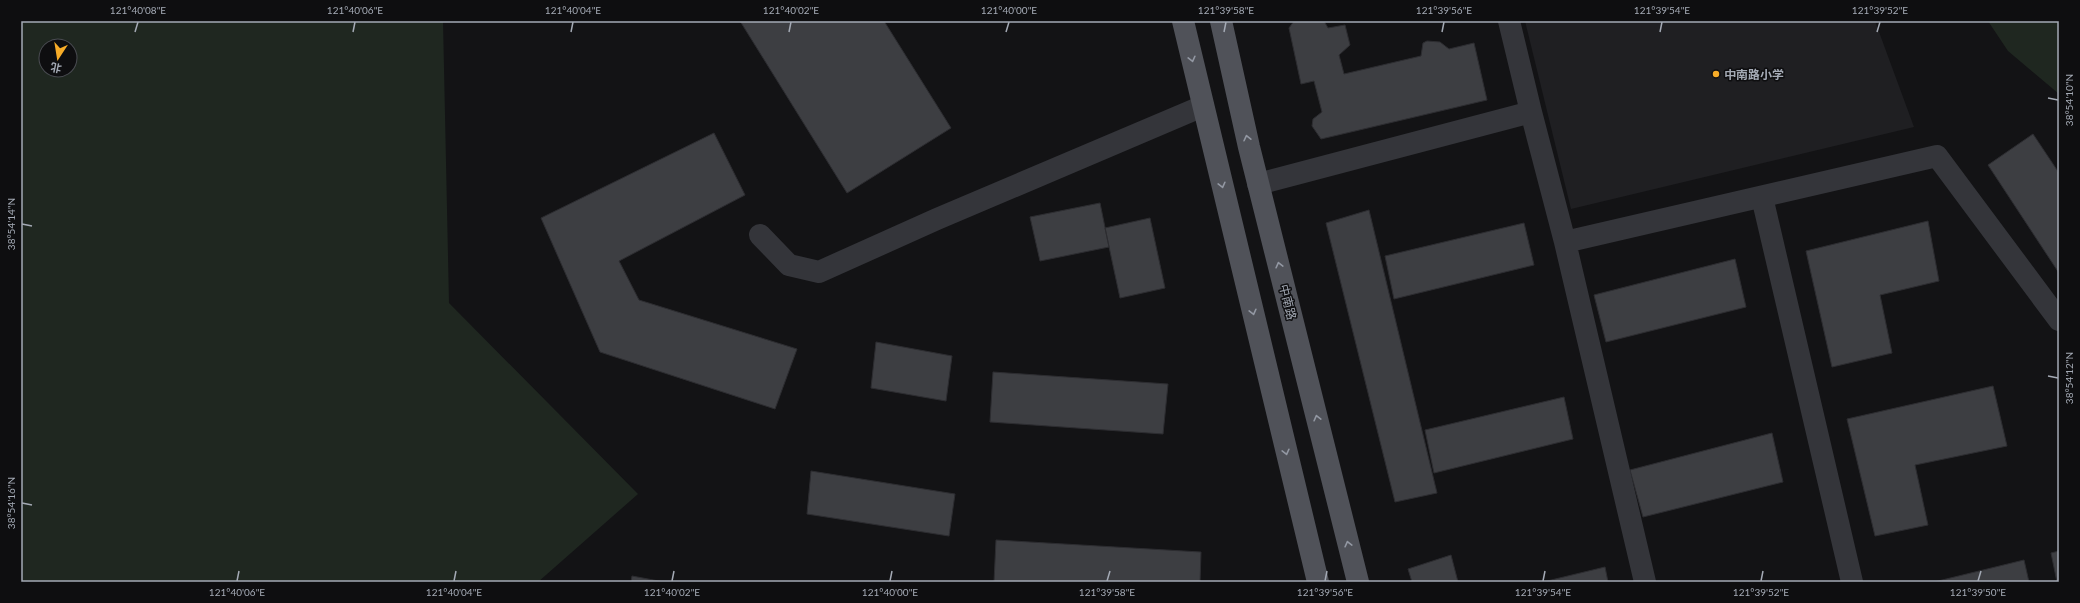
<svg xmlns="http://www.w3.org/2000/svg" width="2080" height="603" font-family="Lato,'Noto Sans SC',sans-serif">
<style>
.built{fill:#1f1f22}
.green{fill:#1f2720;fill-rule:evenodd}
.building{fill:#3d3e42;stroke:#2d2d31}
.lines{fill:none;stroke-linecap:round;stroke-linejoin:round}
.street{stroke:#34353a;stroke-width:22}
.primary{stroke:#505259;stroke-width:22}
.oneway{stroke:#9398a3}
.ticks{fill:none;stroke:#a4aab5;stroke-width:1.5}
.poi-dot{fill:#f7ac28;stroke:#0e0e10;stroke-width:1.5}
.labels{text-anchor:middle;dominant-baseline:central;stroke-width:3;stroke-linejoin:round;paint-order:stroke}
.poi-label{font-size:12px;font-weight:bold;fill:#a4aab5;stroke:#0e0e10;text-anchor:start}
.street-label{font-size:12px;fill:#a4aab5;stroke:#0e0e10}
.neatline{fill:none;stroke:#a4aab5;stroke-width:1.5}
.ticks-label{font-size:10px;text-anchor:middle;fill:#a4aab5}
</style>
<rect width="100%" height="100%" fill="#131315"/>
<path class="built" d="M1525,21H1875L1914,127L1571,209Z"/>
<path class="green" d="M21,21H443L449,303L638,494L538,582H21ZM46,46H70V70H46Z
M1988,21H2059V94L2008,51Z"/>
<path class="building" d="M740,21H884L951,128L847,193Z
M1294,21H1324L1328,28L1345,25L1350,45L1339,55L1344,74L1421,56L1423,43L1427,41L1440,42L1449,49L1474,43L1487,100L1321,139L1312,126L1313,119L1322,112L1314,81L1301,84L1289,28Z
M714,133L745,195L619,261L639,300L797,349L775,409L600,352L541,218Z
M2033,134L2059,173V273L1988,165Z
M1100,203L1109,247L1040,261L1030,217Z
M1369,210L1437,493L1395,502L1326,223Z
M1150,218L1165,288L1120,298L1105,228Z
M1928,221L1939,281L1880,295L1892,353L1832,367L1806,251Z
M1524,223L1534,265L1394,299L1385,256Z
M1735,259L1746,307L1606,342L1594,295Z
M876,342L952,356L946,401L871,388Z
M993,372L1168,384L1163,434L990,422Z
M1993,386L2007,446L1915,465L1928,525L1875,536L1847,419Z
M1564,397L1573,439L1434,473L1425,430Z
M1772,433L1783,482L1643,517L1630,470Z
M811,471L955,494L949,536L807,514Z
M996,540L1201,552L1200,582H994Z
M2059,551V582H2057L2051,553Z
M1451,555L1458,582H1412L1408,569Z
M2024,560L2029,582H1934Z
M1605,567L1608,582H1543Z
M632,576L664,582H631Z"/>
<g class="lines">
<path class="street" d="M1509,21L1531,112L1565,242L1645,582
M1258,184L1531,112
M1762,197L1852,582
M760,235L789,265L819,272L937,219L1203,106
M1565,242L1937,156L2059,320"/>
<path class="primary" d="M1183,21L1318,582
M1221,21L1249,147L1358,582"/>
</g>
<defs><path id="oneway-chevron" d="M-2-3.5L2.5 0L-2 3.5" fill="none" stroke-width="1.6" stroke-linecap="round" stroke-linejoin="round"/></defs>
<g class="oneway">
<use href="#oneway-chevron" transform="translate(1192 59) rotate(76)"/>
<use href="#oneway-chevron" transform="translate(1247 138) rotate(-103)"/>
<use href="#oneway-chevron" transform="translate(1222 185) rotate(76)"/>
<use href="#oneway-chevron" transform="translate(1279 265) rotate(-104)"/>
<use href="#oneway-chevron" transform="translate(1253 312) rotate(76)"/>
<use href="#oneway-chevron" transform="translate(1317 418) rotate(-104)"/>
<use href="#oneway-chevron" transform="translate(1286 452) rotate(76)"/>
<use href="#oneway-chevron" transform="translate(1348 544) rotate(-104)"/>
</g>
<path class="ticks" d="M135,32L138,22M353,32L355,22M571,32L573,22M789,32L791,22M1006,32L1009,22M1224,32L1226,22M1442,32L1444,22M1660,32L1662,22M1877,32L1880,22M2048,98L2058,100M22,224L32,226M2048,376L2058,378M22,503L32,505M237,581L239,571M454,581L456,571M672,581L674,571M890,581L892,571M1107,581L1110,571M1325,581L1327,571M1543,581L1545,571M1761,581L1763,571M1978,581L1981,571"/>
<circle class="poi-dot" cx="1716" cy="74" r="4"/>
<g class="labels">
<g class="poi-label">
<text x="1724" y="74">中南路小学</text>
</g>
<g class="street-label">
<text transform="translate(1288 302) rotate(76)">中南路</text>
</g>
</g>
<rect width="2080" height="603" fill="none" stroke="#0e0e10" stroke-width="44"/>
<g transform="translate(58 58) rotate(192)"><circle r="19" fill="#0e0e10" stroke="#4a4c52"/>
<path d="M0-3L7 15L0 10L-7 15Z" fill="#f7ac28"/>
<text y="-6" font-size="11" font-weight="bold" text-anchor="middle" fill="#a4aab5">北</text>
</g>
<rect x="22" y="22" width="2036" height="559" class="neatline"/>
<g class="ticks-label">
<text x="138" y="14">121°40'08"E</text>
<text x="355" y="14">121°40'06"E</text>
<text x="573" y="14">121°40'04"E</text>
<text x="791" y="14">121°40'02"E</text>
<text x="1009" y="14">121°40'00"E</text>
<text x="1226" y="14">121°39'58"E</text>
<text x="1444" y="14">121°39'56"E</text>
<text x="1662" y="14">121°39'54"E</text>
<text x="1880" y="14">121°39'52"E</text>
<text transform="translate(2069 100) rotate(-90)" y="4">38°54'10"N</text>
<text transform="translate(11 224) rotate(-90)" y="4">38°54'14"N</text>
<text transform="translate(2069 378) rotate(-90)" y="4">38°54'12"N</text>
<text transform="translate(11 503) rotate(-90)" y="4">38°54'16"N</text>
<text x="237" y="596">121°40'06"E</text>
<text x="454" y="596">121°40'04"E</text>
<text x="672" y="596">121°40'02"E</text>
<text x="890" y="596">121°40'00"E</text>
<text x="1107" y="596">121°39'58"E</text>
<text x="1325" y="596">121°39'56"E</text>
<text x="1543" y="596">121°39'54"E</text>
<text x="1761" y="596">121°39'52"E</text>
<text x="1978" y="596">121°39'50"E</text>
</g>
</svg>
